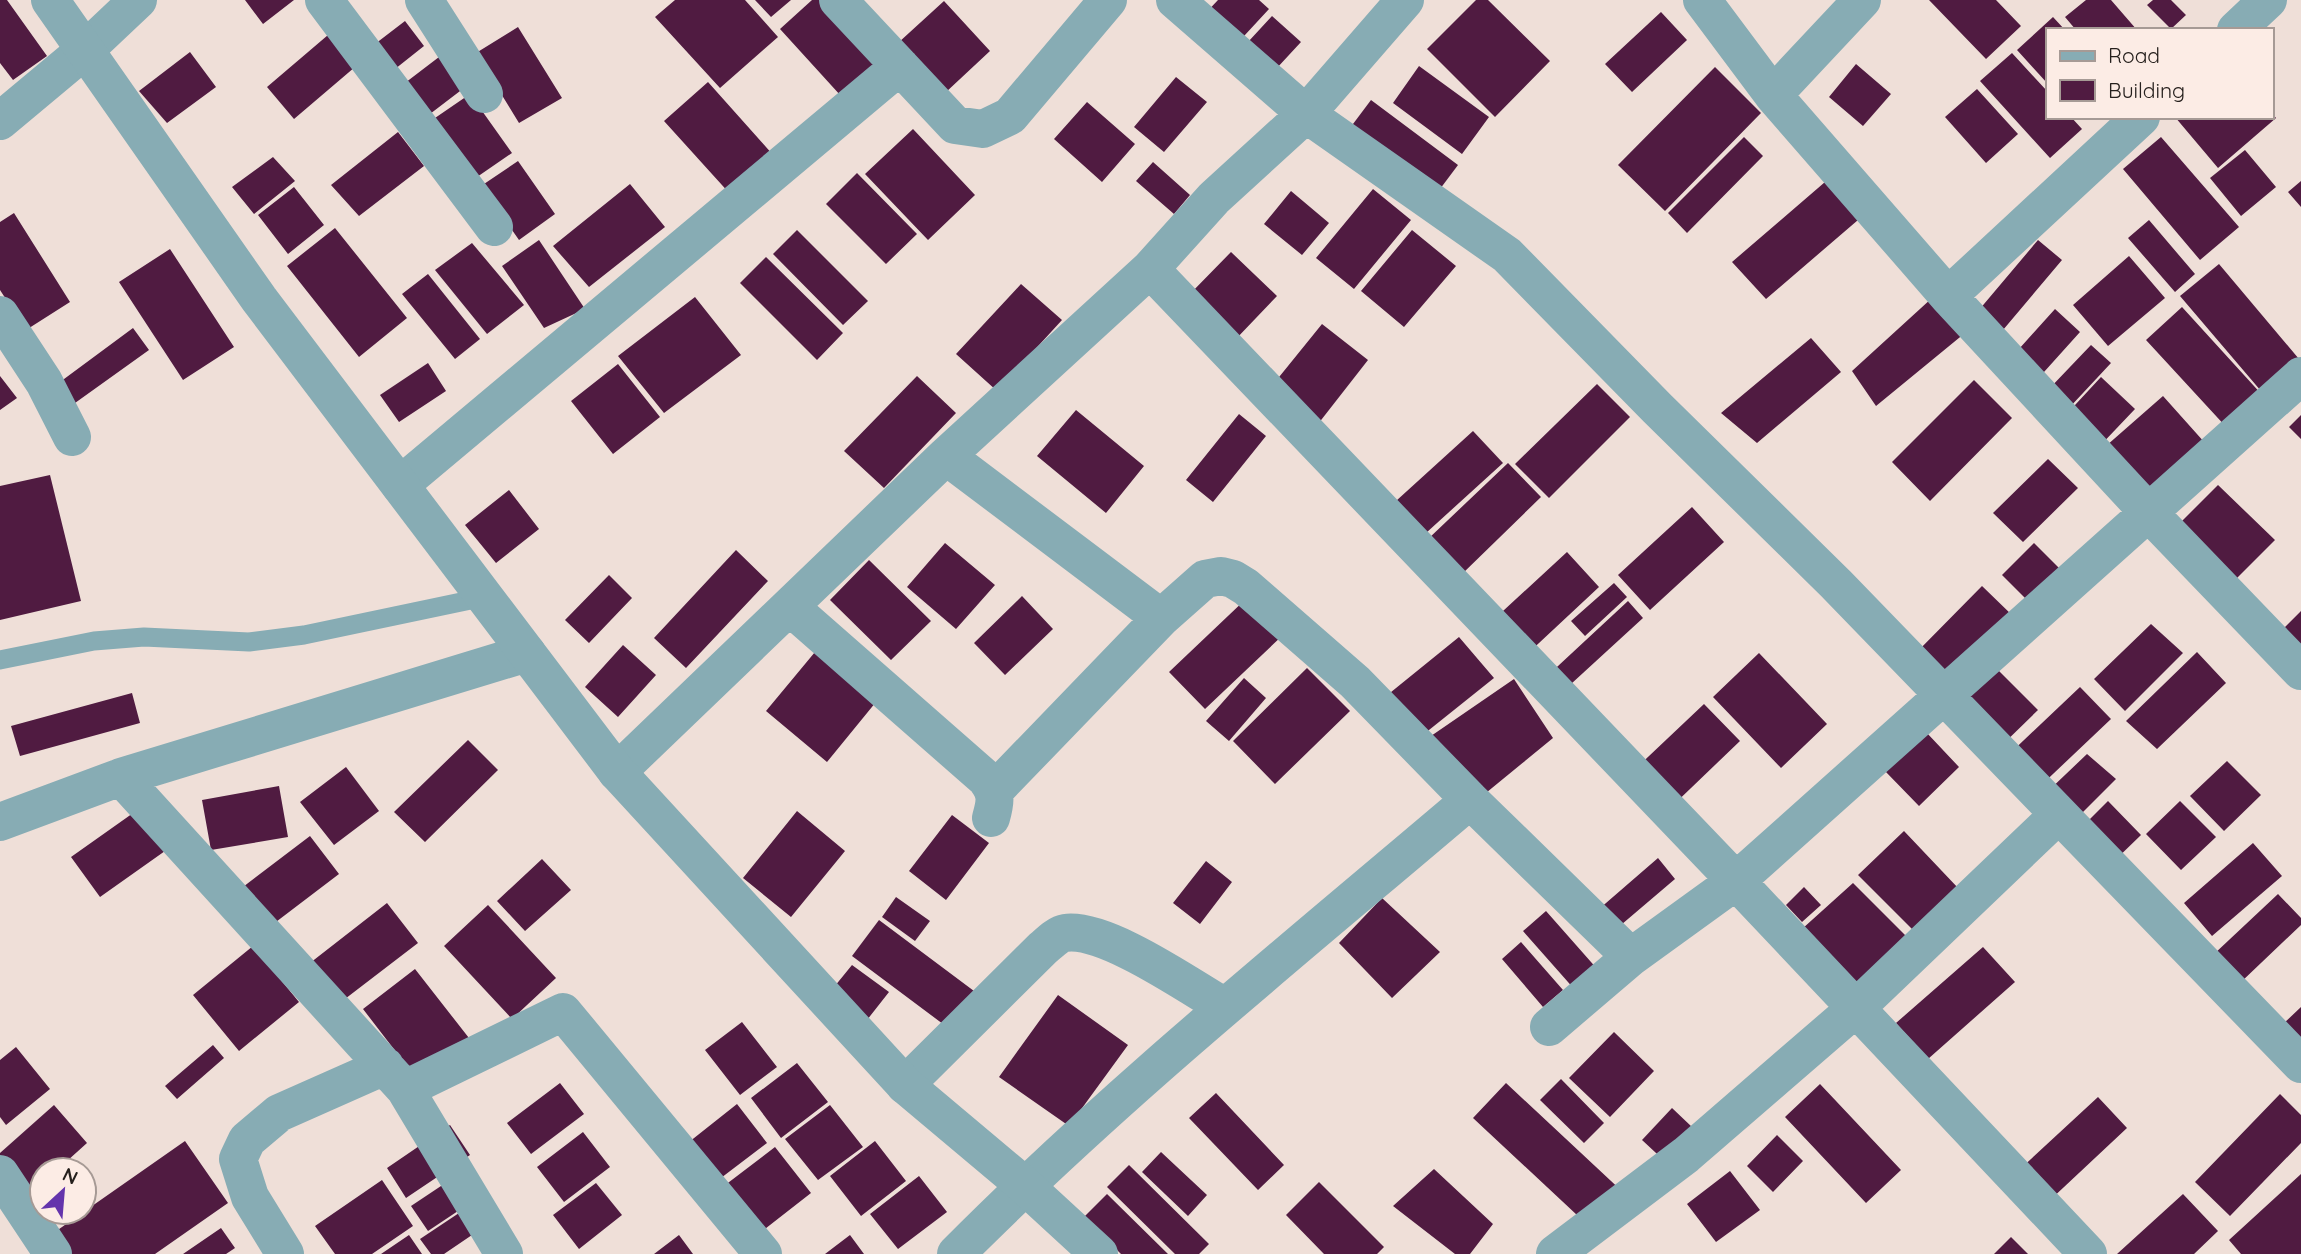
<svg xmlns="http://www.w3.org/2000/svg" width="2301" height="1254" font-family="Quicksand,sans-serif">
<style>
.building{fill:#501b41}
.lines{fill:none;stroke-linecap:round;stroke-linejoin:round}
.service{stroke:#87acb4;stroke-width:19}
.minor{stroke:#87acb4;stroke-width:38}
.tertiary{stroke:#87acb4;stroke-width:38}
</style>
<rect width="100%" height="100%" fill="#efdfd8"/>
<path class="building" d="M0,0H7L47,56L13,80L0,63Z
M245,0H294L263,24Z
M675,0H745L778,37L720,88L655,17Z
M755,0H791L771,17Z
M812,0H824L880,61L841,96L780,29Z
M1218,0H1259L1269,9L1232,49L1200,19Z
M1476,0H1488L1550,61L1495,117L1427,49Z
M1929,0H1996L2021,26L1986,59Z
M2086,0H2111L2137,30H2076L2065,17Z
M2153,0H2171L2186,15L2171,29L2147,5Z
M944,1L990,51L945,93L898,43Z
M1661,12L1687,40L1632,92L1605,64Z
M1272,16L1301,42L1265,81L1236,55Z
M2053,17L2065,30H2047V83L2017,50Z
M405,21L424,46L395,69L375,44Z
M518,27L562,98L519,123L476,53Z
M328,35L355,67L294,119L267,87Z
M190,52L216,87L167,123L139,91Z
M2012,53L2047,91V117H2071L2082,129L2050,158L1980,81Z
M439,57L464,88L426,117L401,86Z
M1856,64L1891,94L1863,126L1829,97Z
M1419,66L1489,117L1462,154L1393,103Z
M1715,67L1761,113L1665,211L1618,165Z
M1176,77L1207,102L1164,152L1134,127Z
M708,82L774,156L731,195L664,121Z
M1977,89L2018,134L1986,163L1945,117Z
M470,94L512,153L477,177L435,118Z
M1371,100L1458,165L1428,205L1341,140Z
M1087,102L1135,144L1102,182L1054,139Z
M2271,112L2276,118L2218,168L2175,117H2271Z
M913,129L975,195L928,240L865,174Z
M398,132L424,166L359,216L331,185Z
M1744,137L1763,156L1687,233L1668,213Z
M2161,137L2239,227L2200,260L2123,169Z
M2245,150L2276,187L2241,216L2210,178Z
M273,157L295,181L254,214L232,187Z
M518,161L555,214L519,240L481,186Z
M1153,162L1190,195L1174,214L1136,181Z
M857,173L917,234L886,264L826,204Z
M2301,181V207L2288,192Z
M1825,182L1858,220L1766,299L1732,262Z
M630,184L665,227L589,287L553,246Z
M294,187L324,225L288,254L258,215Z
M1373,189L1411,220L1354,289L1316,258Z
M1291,191L1329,223L1302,255L1264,224Z
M14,213L70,302L26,330L0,290V222Z
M2149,220L2195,274L2175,292L2128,238Z
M335,228L407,318L359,357L287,266Z
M797,230L868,301L843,325L773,254Z
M1412,230L1456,266L1404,327L1361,291Z
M539,240L585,309L544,328L502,266Z
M2038,240L2062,260L1992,343L1968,323Z
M472,243L524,305L487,334L435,270Z
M170,249L234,347L183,380L119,282Z
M1231,252L1277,296L1234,341L1188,296Z
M2129,256L2165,298L2108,346L2073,305Z
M766,257L843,333L817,360L740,283Z
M2219,264L2299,359L2261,391L2180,296Z
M428,274L480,339L455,359L402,294Z
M1021,284L1062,320L997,391L956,354Z
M695,297L741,355L664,413L618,356Z
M1932,298L1965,333L1876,406L1852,371Z
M2182,307L2264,397L2228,429L2146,340Z
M2055,309L2080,332L2035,382L2010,359Z
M1322,324L1368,360L1318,424L1271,387Z
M133,328L149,350L75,403L60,382Z
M1811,338L1841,372L1757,443L1721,413Z
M2091,345L2111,363L2069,408L2048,390Z
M428,363L446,391L399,422L380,395Z
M618,364L660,417L613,454L571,401Z
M0,376L17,398L0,410Z
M917,376L956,413L884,488L844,451Z
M2101,377L2135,409L2096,450L2063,418Z
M1974,380L2012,418L1930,501L1892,462Z
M1597,384L1630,417L1549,498L1515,464Z
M2163,396L2205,443L2140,500L2098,453Z
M1076,410L1144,466L1106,513L1037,456Z
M1239,414L1266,436L1213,502L1186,480Z
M2301,415V439L2289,427Z
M1473,431L1503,463L1426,533L1396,501Z
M2048,459L2078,488L2023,542L1993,513Z
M1508,463L1541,497L1461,575L1427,540Z
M50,475L81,601L0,620V486Z
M2218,485L2275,540L2228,587L2171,532Z
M509,490L539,529L496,563L465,525Z
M1692,507L1724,542L1650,610L1618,575Z
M945,543L995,585L956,629L907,587Z
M2034,543L2065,574L2033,606L2002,575Z
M736,550L768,581L686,668L654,638Z
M1567,552L1599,587L1523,658L1490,623Z
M869,560L931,621L891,660L830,600Z
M609,575L632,598L589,643L565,620Z
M1614,583L1627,597L1585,636L1571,621Z
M1982,586L2014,617L1945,687L1913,656Z
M1022,596L1053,629L1005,675L974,643Z
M1248,597L1284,634L1205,709L1169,672Z
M1628,601L1643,618L1559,695L1544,679Z
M2301,611V662L2276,636Z
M2151,624L2183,653L2125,711L2094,679Z
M1459,637L1494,678L1414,742L1380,701Z
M623,645L656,675L618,717L585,687Z
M815,652L876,702L827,762L766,711Z
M2197,652L2226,683L2157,749L2126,721Z
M1759,653L1827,724L1781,768L1713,697Z
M1994,666L2038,710L1997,750L1953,706Z
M1307,668L1350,711L1275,784L1233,741Z
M1244,678L1266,698L1229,741L1206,721Z
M1514,679L1553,738L1481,797L1431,736Z
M2080,687L2111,719L2034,792L2003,760Z
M132,693L140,723L20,756L11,726Z
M1704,704L1740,741L1666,812L1630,774Z
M1926,732L1959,767L1919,806L1885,771Z
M468,740L498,770L425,842L394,812Z
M2087,754L2116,779L2071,824L2044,795Z
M2227,761L2261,795L2224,831L2190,796Z
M346,767L379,811L334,845L300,802Z
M279,786L288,837L211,850L202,800Z
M2108,801L2141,835L2108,867L2074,835Z
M2180,801L2216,837L2181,870L2146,834Z
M136,811L165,851L100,897L71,857Z
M797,811L845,851L791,917L743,878Z
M952,815L989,843L946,900L909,871Z
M1904,831L1959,889L1914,931L1858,875Z
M310,836L339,874L268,928L239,890Z
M2253,843L2282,876L2212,936L2184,903Z
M1658,858L1675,879L1608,936L1591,916Z
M542,859L571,890L525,931L497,901Z
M1206,861L1232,882L1200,924L1173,903Z
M1853,883L1911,941L1860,989L1802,929Z
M1804,887L1821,905L1802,922L1786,905Z
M2278,894L2301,918V925L2240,983L2213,955Z
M896,897L930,921L915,941L882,917Z
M1382,898L1440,952L1392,998L1339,943Z
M387,903L418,943L341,1002L310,963Z
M488,905L556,978L512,1019L444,946Z
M1546,911L1606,979L1583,999L1523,931Z
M879,920L978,994L951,1030L852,956Z
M1521,942L1563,990L1543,1007L1502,959Z
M253,946L299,1002L239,1051L193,995Z
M1983,947L2015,982L1928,1059L1896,1023Z
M852,965L889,992L867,1020L830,992Z
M415,969L476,1047L423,1087L363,1009Z
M1058,995L1128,1045L1069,1126L999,1077Z
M2301,1007V1047L2281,1026Z
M742,1022L777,1067L740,1095L705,1050Z
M1614,1032L1654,1071L1610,1117L1569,1078Z
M213,1045L224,1058L177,1099L165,1086Z
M16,1047L50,1089L6,1125L0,1117V1060Z
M797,1063L828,1102L781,1138L751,1098Z
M1561,1079L1604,1123L1584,1143L1540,1100Z
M560,1083L584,1114L531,1154L507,1123Z
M1506,1083L1626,1195L1593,1230L1473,1118Z
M1820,1084L1901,1170L1866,1203L1785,1117Z
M1216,1093L1284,1165L1258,1190L1189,1118Z
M2280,1094L2301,1115V1143L2230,1216L2195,1182Z
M2098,1097L2127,1128L2048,1202L2019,1170Z
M737,1104L767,1143L713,1184L684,1146Z
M54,1105L87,1143L57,1170H42V1183L31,1193L0,1157V1153Z
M830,1105L863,1147L818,1180L785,1139Z
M1672,1108L1712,1146L1683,1178L1642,1140Z
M450,1125L470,1155L406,1198L387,1168Z
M583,1132L610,1167L564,1202L537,1167Z
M1777,1135L1803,1161L1773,1192L1747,1166Z
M185,1141L228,1203L155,1254H66L52,1234Z
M875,1141L906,1181L861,1216L830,1176Z
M775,1147L811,1193L752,1239L716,1192Z
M1161,1152L1207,1195L1188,1216L1142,1172Z
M1129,1165L1209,1244L1199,1254H1175L1107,1187Z
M1434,1169L1493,1224L1470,1254H1455L1393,1206Z
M1730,1171L1760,1210L1716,1242L1687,1204Z
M2301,1174V1254H2241L2229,1240Z
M919,1176L947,1212L898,1249L870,1214Z
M382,1180L413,1226L372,1254H335L315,1226Z
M450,1180L467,1205L428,1231L411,1206Z
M1319,1182L1384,1247L1377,1254H1324L1286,1215Z
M596,1183L622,1215L579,1249L553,1215Z
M1107,1194L1168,1254H1121L1084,1217Z
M2183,1194L2218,1231L2194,1254H2117Z
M483,1197L497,1218L444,1254H431L420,1239Z
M221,1228L235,1248L226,1254H183Z
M409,1235L422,1254H381Z
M679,1235L693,1254H654Z
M850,1235L864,1254H825Z
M2011,1237L2028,1254H1994Z"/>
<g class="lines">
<path class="service" d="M0,660L94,641L144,637L249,642L304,635L485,597"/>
<path class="minor" d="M324,0L494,227
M424,0L484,94
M838,0L955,125L983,129L1010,116L1108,0
M1175,0L1306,114L1507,255L1657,408L1836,584L2301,1064
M1702,0L1773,95L1948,296L2149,513L2301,671
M2236,30L2268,0
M1773,95L1862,0
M0,121L85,50L138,0
M1150,269L1736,881L2088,1254
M1948,296L2141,117
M0,315L44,382L72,437
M946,456L1161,618
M400,485L900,66
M790,607L985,778C997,793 996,800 991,818
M617,772L946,456L1150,269L1214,198L1306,114L1405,0
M121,777L405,1089L504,1254
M995,790L1161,618L1205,579L1221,576L1233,579L1246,587L1355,682L1470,800L1631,957
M0,822L121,777L527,653
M1549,1027L1631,957L1736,881L2301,376
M905,1085L1043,948C1049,943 1058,934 1065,933C1105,927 1189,986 1225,1007
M405,1089L563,1012L763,1254
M0,1174L53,1254
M285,1254L250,1197L238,1159L247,1140L279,1113L385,1066
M956,1254C1117,1092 1296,948 1470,800
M1555,1254L1686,1155L1856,1008L2058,815"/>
<path class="tertiary" d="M50,0L259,299L617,772L905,1085L1024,1185L1099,1254"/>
</g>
<rect x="2046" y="28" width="228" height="91" fill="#fcece5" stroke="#a69a95" stroke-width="2"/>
<rect x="2060" y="51" width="35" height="10" fill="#87acb4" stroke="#a69a95" stroke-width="2"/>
<text x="2108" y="63" font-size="21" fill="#26201d">Road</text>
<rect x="2060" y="80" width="35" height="21" fill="#501b41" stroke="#a69a95" stroke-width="2"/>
<text x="2108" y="98" font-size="21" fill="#26201d">Building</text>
<g transform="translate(63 1191) rotate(26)"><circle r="33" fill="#fcece5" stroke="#a69a95" stroke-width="2"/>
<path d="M0-5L12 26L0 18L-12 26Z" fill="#6434ac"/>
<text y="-10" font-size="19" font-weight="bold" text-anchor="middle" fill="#26201d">N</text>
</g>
</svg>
